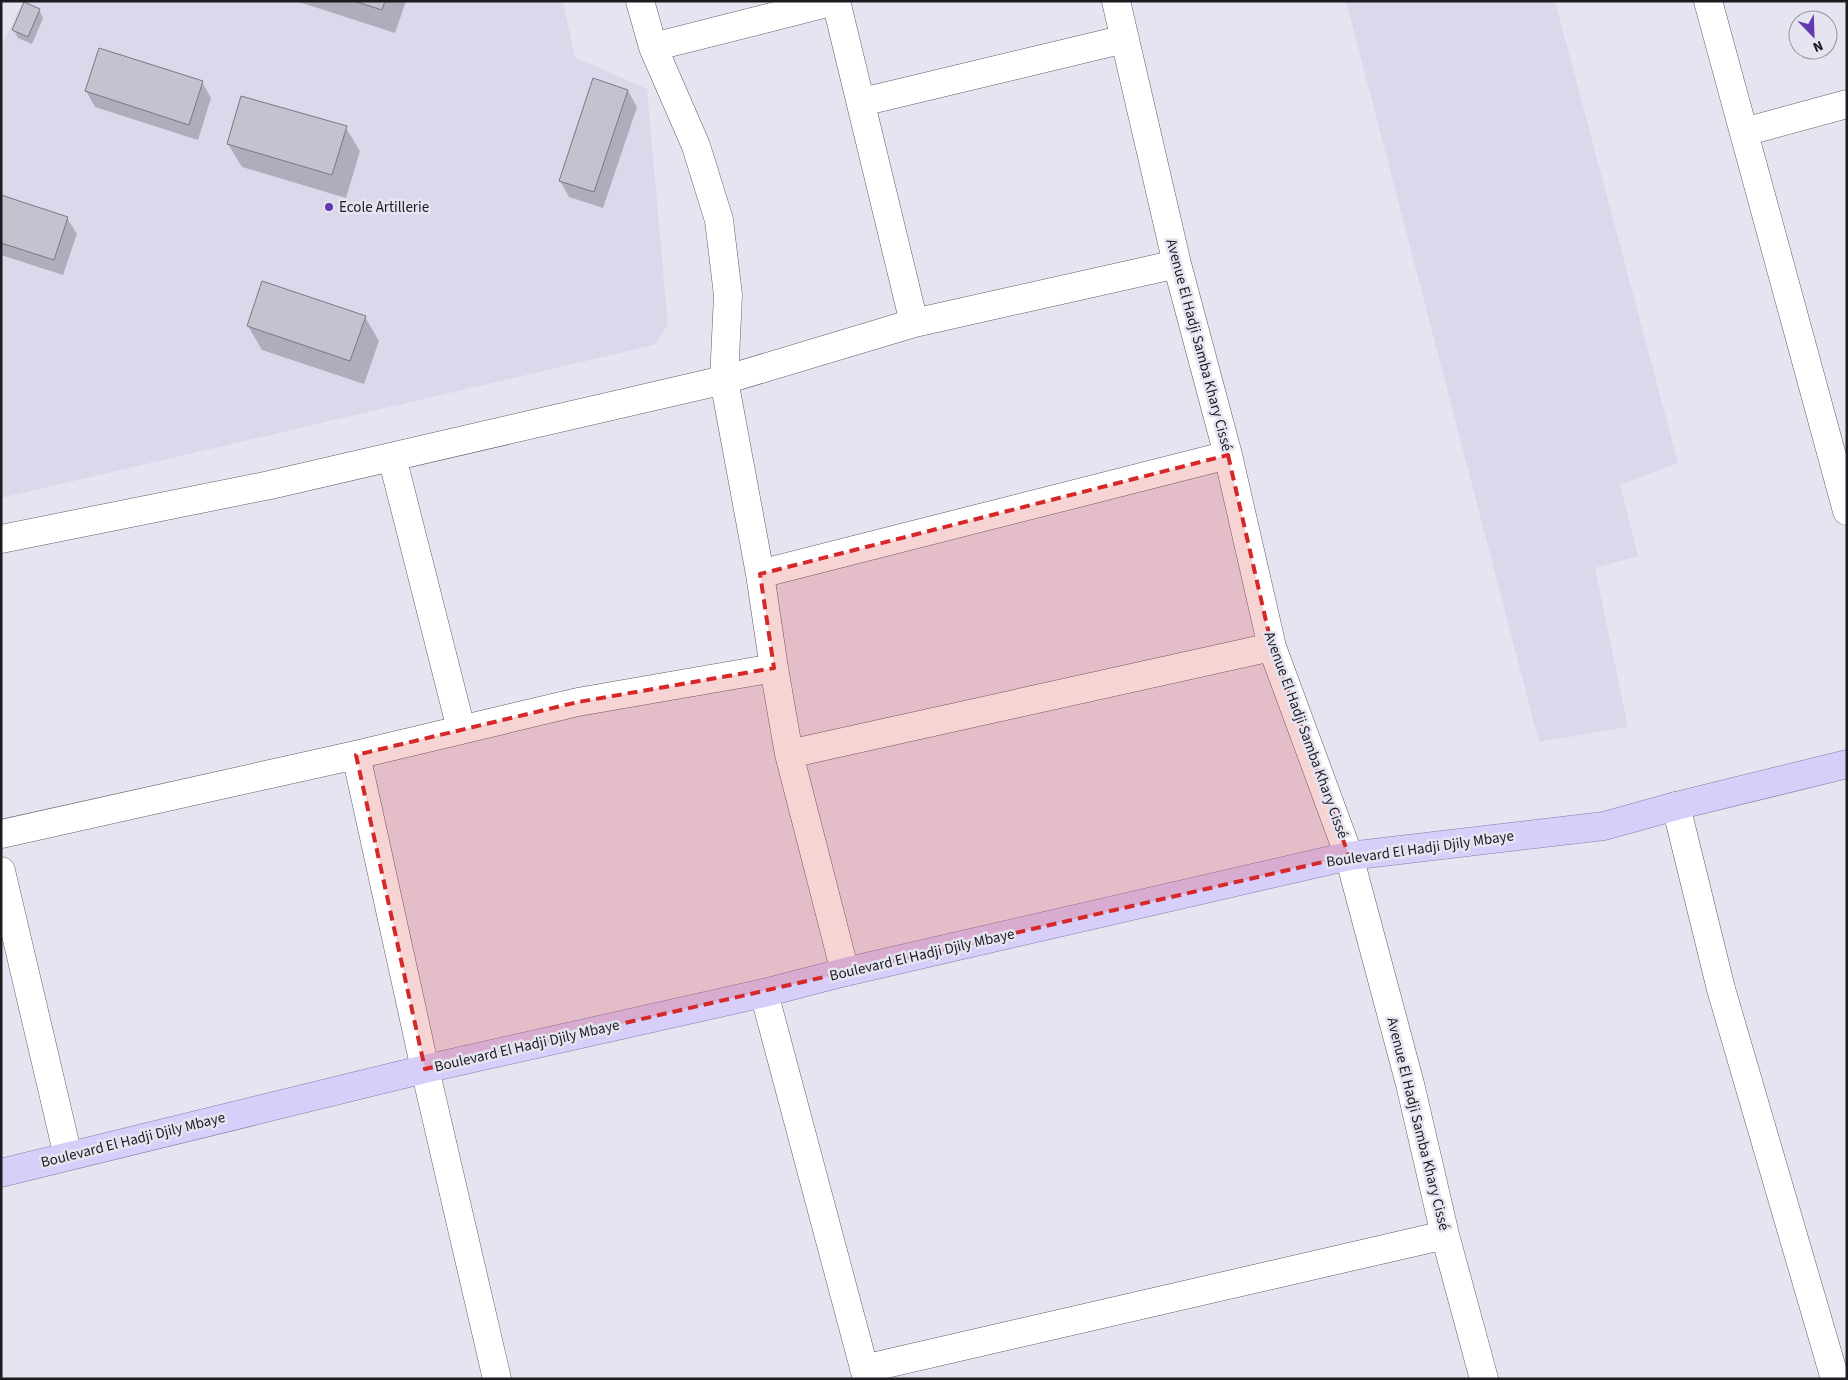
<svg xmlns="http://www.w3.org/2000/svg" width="1848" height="1380" font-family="'Source Sans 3',sans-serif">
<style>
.built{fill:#dcd8ec}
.shadow{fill:#0003}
.building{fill:#c4c2ce;stroke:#797782}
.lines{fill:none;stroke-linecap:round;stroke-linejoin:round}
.minor-casing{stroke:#5f5d68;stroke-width:29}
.major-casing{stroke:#857aaa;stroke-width:29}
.minor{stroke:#fff;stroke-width:28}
.major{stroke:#d7cef9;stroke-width:28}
.marked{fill:#d62828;fill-opacity:0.2;stroke:#d62828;stroke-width:4;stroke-dasharray:10 6;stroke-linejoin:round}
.poi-dot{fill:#6239b1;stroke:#e6e4f1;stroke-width:2}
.labels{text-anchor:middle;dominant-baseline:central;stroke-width:5;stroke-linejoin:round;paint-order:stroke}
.poi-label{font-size:15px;fill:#1c1b1f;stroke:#e6e4f1;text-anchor:start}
.street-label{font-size:15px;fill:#1c1b1f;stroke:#e6e4f1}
</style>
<rect width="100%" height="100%" fill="#e6e4f1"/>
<path class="built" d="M23,1H563L575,57L647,89L668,325L654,345L1,498V47Z
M1346,1H1555L1678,463L1620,485L1638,556L1595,568L1628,727L1539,742Z"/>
<path class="shadow" d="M296,1H406L395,33Z
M39,10L43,18L32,44L18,38L14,30Z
M202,82L211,98L198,140L95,107L86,91Z
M628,91L637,107L603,208L569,197L560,181Z
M346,128L360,151L346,198L242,167L228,144Z
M1,196L67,218L77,234L63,275L1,255Z
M365,317L379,341L364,384L262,350L248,326Z"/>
<path class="building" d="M354,1H385L382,10Z
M24,2L40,9L28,37L12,30Z
M99,48L203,81L189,125L85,91Z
M593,78L628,90L594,192L559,181Z
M241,96L347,126L332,175L227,144Z
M1,195L68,217L54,260L1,243Z
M262,281L366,316L350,361L247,326Z"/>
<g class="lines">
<defs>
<path id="minor" d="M640,1L653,47L696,146L719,220L728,295L724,380L760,574L774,668L789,754L845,972
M836,1L914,323
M1116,1L1177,264L1228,455L1272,647L1349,856L1410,1084L1445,1235L1484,1379
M1708,1L1847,511
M653,47L835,1
M862,102L1125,39
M1744,132L1847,104
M392,457L461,729
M1,539L270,485L724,380L914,323L1177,264
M760,574L1228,455
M789,754L1272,647
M356,755L425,1069L497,1379
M1676,806L1721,989L1835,1379
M1,834L356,755L578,702L774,668
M1,871L68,1156
M764,993L867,1379
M864,1369L1445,1235"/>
<path id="major" d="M1,1173L425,1069L764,993L845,972L1349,856L1604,826L1676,806L1847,764"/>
</defs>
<use href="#minor" class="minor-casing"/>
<use href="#major" class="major-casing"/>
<use href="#minor" class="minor"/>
<use href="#major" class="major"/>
</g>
<path class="marked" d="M1228,455L1272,647L1349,856L425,1069L356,755L578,702L774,668L760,574Z"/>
<circle class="poi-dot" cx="329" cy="207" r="5"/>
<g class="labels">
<g class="poi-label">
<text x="339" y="207">Ecole Artillerie</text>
</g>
<g class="street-label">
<text transform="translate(1199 345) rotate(75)">Avenue El Hadji Samba Khary Cissé</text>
<text transform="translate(1306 735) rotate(70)">Avenue El Hadji Samba Khary Cissé</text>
<text transform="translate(1420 849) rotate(-8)">Boulevard El Hadji Djily Mbaye</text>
<text transform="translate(922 955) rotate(-13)">Boulevard El Hadji Djily Mbaye</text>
<text transform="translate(527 1046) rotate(-13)">Boulevard El Hadji Djily Mbaye</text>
<text transform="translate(1418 1124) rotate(76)">Avenue El Hadji Samba Khary Cissé</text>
<text transform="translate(133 1140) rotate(-14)">Boulevard El Hadji Djily Mbaye</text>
</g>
</g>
<rect width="1848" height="1380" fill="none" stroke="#1c1b1f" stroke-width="5"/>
<g transform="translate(1813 35) rotate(157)"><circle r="24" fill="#e6e4f1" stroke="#95949d"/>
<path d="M0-4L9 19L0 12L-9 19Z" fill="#6239b1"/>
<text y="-8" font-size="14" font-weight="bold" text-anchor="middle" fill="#1c1b1f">N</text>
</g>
</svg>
